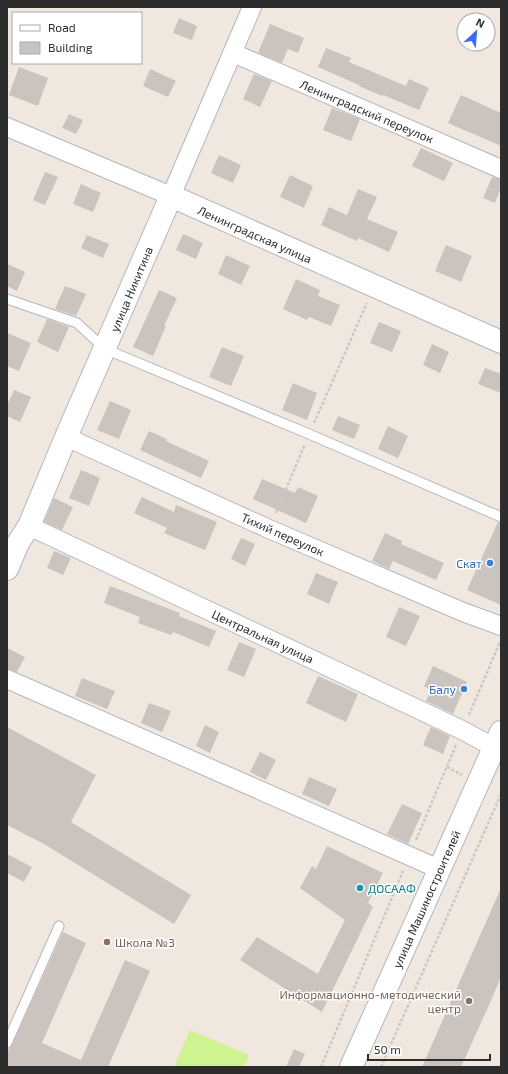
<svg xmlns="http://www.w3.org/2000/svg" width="508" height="1074" font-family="'Exo 2',sans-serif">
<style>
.pitch{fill:#cff391}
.building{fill:#cbc4be}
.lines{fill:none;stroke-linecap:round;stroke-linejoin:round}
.lane-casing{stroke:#b2b6c2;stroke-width:11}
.street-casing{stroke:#b2b6c2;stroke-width:20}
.secondary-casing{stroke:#b2b6c2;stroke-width:24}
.path{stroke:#c8c8c8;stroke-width:2.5;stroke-dasharray:3 2;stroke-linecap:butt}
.lane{stroke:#fff;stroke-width:9}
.street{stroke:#fff;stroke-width:18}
.secondary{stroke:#fff;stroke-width:22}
.shop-dot{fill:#3f7fe0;stroke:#fff;stroke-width:1.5}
.culture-dot{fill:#0f9aa8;stroke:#fff;stroke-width:1.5}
.education-dot{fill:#8d6e63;stroke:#fff;stroke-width:1.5}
.labels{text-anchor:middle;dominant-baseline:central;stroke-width:3;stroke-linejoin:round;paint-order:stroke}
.street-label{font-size:12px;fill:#2d2d2d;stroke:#fff}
.shop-label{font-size:12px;fill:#366cbe;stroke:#fff;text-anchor:end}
.culture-label{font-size:12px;fill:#0d838f;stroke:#fff;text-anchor:start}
.education-label{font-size:12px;fill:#785e54;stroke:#fff;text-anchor:start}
</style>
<rect width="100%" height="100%" fill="#f0e7de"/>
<path class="pitch" d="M190,1030L249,1055L244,1067H174Z"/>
<path class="building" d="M179,18L197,26L192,40L173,33Z
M270,24L304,38L298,53L288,49L282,63L258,53Z
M326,48L351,58L349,62L406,86L409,79L429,88L419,110L383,95L382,96L359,86V85L318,67Z
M19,67L48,78L38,106L9,95Z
M150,69L176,81L168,97L143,86Z
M254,74L272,81L260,107L243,99Z
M461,95L501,113V146L448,123Z
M332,108L360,119L351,141L323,130Z
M69,114L83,120L76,134L62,128Z
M421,148L453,163L444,181L412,166Z
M219,155L241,165L233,183L211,173Z
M45,172L58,177L45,205L33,200Z
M290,175L313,186L304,208L280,197Z
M492,177L501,179V187L495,203L483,198Z
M81,184L101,193L93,212L73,204Z
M358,189L377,197L367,219L398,232L389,252L358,238L357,241L321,225L329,207L347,215Z
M183,234L203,243L196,259L176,250Z
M87,235L109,244L103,258L81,248Z
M446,245L472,256L461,282L435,271Z
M226,255L250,266L241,285L218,274Z
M7,264L25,272L17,291L7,286Z
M296,279L320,290L318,296L340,305L331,326L309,317L307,320L283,309Z
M65,286L86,294L76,316L55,309Z
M159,290L177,298L164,326H166L153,356L133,347Z
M47,319L69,327L58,352L37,342Z
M379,322L401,331L392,352L370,343Z
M7,333L31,343L19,371L7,366Z
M432,344L449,352L440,373L423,365Z
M222,347L244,356L231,386L209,377Z
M485,368L501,374V393L478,384Z
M293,383L317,393L307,420L282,410Z
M14,390L31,397L20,422L7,416V405Z
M110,401L131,410L119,439L97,430Z
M338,416L360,425L354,439L332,430Z
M388,426L408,436L398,458L378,449Z
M149,431L167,439L166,441L209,461L201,478L140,450Z
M81,470L100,478L89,506L69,498Z
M262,479L295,493L298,487L318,496L306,523L253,499Z
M142,497L174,512L176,505L217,522L205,550L164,533L167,528L134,513Z
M54,498L73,507L62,530L44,522Z
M498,522L501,523V605L467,590Z
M385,533L402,541L401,544L444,563L436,580L393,561L389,569L372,561Z
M241,538L255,544L245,566L231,559Z
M54,551L71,558L63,575L47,568Z
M316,573L338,582L329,604L307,594Z
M110,586L180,613L179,616L216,631L209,647L173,632L171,635L138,623L140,617L104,603Z
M399,607L420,616L406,646L386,637Z
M239,642L256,649L244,677L227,670Z
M7,648L25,657L17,672L7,669Z
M433,666L467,682L453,714L426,701L431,690L424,686Z
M318,676L358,694L346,722L306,703Z
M82,678L115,691L107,709L75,696Z
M149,703L171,711L162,732L141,723Z
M205,725L219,732L210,753L196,746Z
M7,727L96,775L71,822L191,895L174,924L44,844L7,825Z
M431,727L450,736L443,754L423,745Z
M260,752L276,760L266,780L250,772Z
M309,777L337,789L329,806L302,794Z
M402,804L422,813L408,844L387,834Z
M327,846L383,873L368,903L373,907L322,1012L240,960L257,937L318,974L345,920L300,888L312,866L316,869Z
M7,854L32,867L24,882L7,873Z
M501,888V977L489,1005L461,1067H422Z
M63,932L86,943L42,1043L81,1060L125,960L150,971L108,1067H7V1052L9,1049L12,1045Z
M294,1049L305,1054L299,1067H286Z"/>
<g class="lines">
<defs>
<path id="lane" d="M7,299L77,323L105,349L309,434L501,517
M7,1043L59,926"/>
<path id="street" d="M233,53L501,169
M7,127L171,196L252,7
M66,437L269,529L463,612L501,626
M29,526L462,730L495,748
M7,679L439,869"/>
<path id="secondary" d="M7,569L18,543L29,526L66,437L171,196L501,342
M351,1067L501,732"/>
</defs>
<use href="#lane" class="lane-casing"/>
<use href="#street" class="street-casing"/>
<use href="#secondary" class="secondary-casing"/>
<path class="path" d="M314,423L367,303
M276,513L305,444
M469,715L500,642
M447,767L462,775
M416,840L456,745
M321,1067L403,871
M381,1067L501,794"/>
<use href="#lane" class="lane"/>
<use href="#street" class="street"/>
<use href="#secondary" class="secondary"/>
</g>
<g class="shop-dot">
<circle cx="490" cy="563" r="4"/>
<circle cx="464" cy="689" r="4"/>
</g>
<circle class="culture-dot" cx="360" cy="888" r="4"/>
<g class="education-dot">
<circle cx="107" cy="942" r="4"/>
<circle cx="469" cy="1001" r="4"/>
</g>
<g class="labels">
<g class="street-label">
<text transform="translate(367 111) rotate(23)">Ленинградский переулок</text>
<text transform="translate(255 234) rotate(24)">Ленинградская улица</text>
<text transform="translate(131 289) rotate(-67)">улица Никитина</text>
<text transform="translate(283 534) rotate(24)">Тихий переулок</text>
<text transform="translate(263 636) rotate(25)">Центральная улица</text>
<text transform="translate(426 899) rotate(-66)">улица Машиностроителей</text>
</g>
<g class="shop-label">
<text x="482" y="563">Скат</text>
<text x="456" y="689">Балу</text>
</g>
<g class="culture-label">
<text x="368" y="888">ДОСААФ</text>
</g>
<g class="education-label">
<text x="115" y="942">Школа №3</text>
<text x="461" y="994" text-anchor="end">Информационно-методический<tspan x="461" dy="14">центр</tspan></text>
</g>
</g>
<rect width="508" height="1074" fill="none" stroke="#2d2d2d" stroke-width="16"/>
<rect x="12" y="12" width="130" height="52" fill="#ffffff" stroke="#ababab"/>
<rect x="20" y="25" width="20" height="6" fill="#ffffff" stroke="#ababab"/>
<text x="48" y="32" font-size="12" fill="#2d2d2d">Road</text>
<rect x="20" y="42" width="20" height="12" fill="#cbc4be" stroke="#ababab"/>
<text x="48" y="52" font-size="12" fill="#2d2d2d">Building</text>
<g transform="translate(476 32) rotate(26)"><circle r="19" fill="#ffffff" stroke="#ababab"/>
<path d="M0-3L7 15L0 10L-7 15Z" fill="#3c6aff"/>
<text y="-6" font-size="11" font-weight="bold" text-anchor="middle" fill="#2d2d2d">N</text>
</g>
<path d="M368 1054v6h122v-6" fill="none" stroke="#2d2d2d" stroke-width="2"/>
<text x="374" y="1054" font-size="12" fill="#2d2d2d" stroke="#ffffff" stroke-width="3" paint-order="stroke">50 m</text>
</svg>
